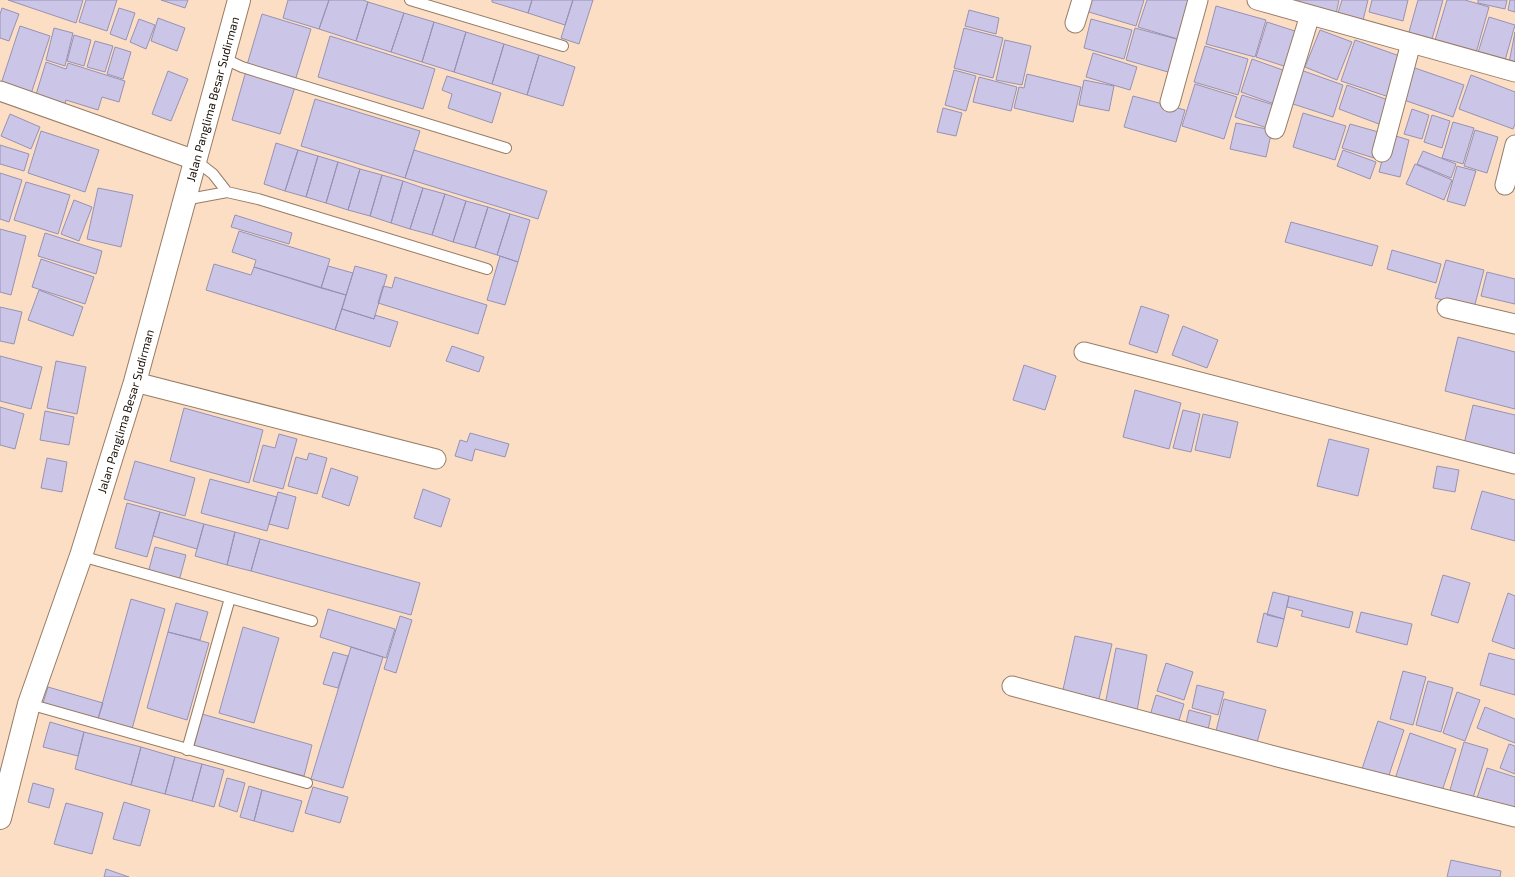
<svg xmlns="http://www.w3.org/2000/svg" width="1515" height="877" font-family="'Exo 2',sans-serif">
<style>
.building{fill:#cbc6e8;stroke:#9792b3}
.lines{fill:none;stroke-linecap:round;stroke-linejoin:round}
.service-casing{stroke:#977c65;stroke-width:12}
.minor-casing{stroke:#977c65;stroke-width:21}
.primary-casing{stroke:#977c65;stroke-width:24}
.service{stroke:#fff;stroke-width:10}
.minor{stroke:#fff;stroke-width:19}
.primary{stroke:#fff;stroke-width:22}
.labels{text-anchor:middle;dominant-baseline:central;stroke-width:3;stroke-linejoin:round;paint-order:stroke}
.street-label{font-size:12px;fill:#1c1209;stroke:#fcdec4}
</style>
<rect width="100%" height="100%" fill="#fcdec4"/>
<path class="building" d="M8,0H83L76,23Z
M86,0H117L107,31L79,22Z
M161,0H188L185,8Z
M288,0H329L319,29L283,18Z
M329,0H363L368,2L356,41L319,29Z
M492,0H532L528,13L492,2Z
M532,0H573L565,25L528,13Z
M573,0H593L579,44L561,38Z
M1085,0H1144L1136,26L1082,10Z
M1147,0H1194L1181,40L1138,27Z
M1291,0H1339L1336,14Z
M1342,0H1368L1363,20L1338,13Z
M1372,0H1408L1403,21L1369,12Z
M1418,0H1443L1430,46L1407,39Z
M1447,0H1465L1489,7L1474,60L1433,47Z
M1478,0H1507L1505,9L1478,3Z
M1510,0H1515V12L1508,10Z
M368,2L404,13L391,52L356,41Z
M1216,6L1266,20L1255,57L1206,44Z
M2,8L19,14L9,41L0,38V14Z
M119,8L135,13L126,40L110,34Z
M969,10L999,18L996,34L965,26Z
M404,13L434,22L422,62L391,52Z
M262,14L311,29L295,81L247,65Z
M1489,17L1515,25L1504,64L1477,56Z
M158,18L185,28L177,51L151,41Z
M139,19L155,25L146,49L130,42Z
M1091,19L1132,30L1124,59L1084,48Z
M434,22L466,32L454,72L422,62Z
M1267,22L1304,34L1293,69L1256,57Z
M20,26L50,36L30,97L0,87Z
M54,28L73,33L65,66L46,60Z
M964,28L1003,38L993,78L954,68Z
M1135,28L1184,41L1175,74L1126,60Z
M1320,30L1352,42L1337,80L1305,67Z
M466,32L504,44L492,84L454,72Z
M1515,32V70L1508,68Z
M74,35L91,40L84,66L67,61Z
M330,36L435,69L423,109L318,77Z
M1005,40L1031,46L1022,85L996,80Z
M1355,40L1405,58L1392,98L1341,81Z
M95,41L113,46L105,72L87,67Z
M504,44L539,55L527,95L492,84Z
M1205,46L1248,59L1238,95L1194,82Z
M115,47L131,52L123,79L107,74Z
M1093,53L1137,67L1130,90L1086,77Z
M539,55L575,67L563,106L527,95Z
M1252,59L1291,73L1280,106L1241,92Z
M46,62L66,69L68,63L125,81L119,102L102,97L98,110L66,100L63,111L34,101Z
M1412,67L1464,85L1453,117L1401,99Z
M1298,69L1343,85L1333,117L1287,102Z
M954,70L976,76L966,111L945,105Z
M168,71L188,79L171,121L152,114Z
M246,71L295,87L280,134L232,120Z
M1027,74L1081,87L1073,122L1014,108L1019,87L1024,88Z
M1471,75L1515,92V124L1513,129L1459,109Z
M447,76L501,93L492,123L448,108L452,94L442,90Z
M979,77L1017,87L1011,111L973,102Z
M1084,80L1114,86L1109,111L1079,105Z
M1195,84L1237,97L1224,139L1182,126Z
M1347,85L1388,100L1379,124L1339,109Z
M1242,95L1277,106L1270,129L1235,117Z
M1133,96L1185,110L1176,142L1124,127Z
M315,99L420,131L405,178L301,146Z
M943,108L962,113L956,136L937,132Z
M1412,109L1429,115L1422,139L1404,134Z
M1303,113L1346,126L1335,160L1293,147Z
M10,114L40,127L31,149L1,136Z
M1432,115L1450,121L1442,148L1424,142Z
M1453,122L1474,128L1463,164L1442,158Z
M1236,123L1272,130L1266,157L1230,149Z
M1350,124L1382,133L1374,158L1342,148Z
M1475,130L1498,137L1487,173L1464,166Z
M41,131L99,150L85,192L28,173Z
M1389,134L1409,140L1400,177L1379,172Z
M276,143L298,150L285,191L264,184Z
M0,145L29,154L24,171L0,164Z
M298,150L318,156L306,197L285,191Z
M414,150L547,191L538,219L405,178Z
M1343,150L1376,162L1370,179L1337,166Z
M1423,151L1456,164L1451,178L1417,164Z
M318,156L338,162L326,203L306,197Z
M338,162L360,169L348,210L326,203Z
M1415,164L1452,180L1444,200L1406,184Z
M1457,166L1476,171L1465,206L1447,201Z
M360,169L382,175L370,216L348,210Z
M0,173L22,180L9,222L0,219Z
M382,175L403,181L391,223L370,216Z
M403,181L423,188L410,229L391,223Z
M26,182L70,195L58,234L14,220Z
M98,188L133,195L121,247L87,239Z
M423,188L445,194L432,235L410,229Z
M445,194L466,201L453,242L432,235Z
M74,200L92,207L79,241L61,234Z
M466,201L488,207L475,248L453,242Z
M488,207L510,214L497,255L475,248Z
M510,214L530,220L518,262L497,255Z
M235,215L292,233L289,244L231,227Z
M1291,222L1378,246L1372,266L1285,242Z
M0,229L26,236L11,295L0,292Z
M239,231L330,259L321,288L254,267L256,260L232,252Z
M45,233L102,251L96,274L38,256Z
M1392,250L1441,264L1436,283L1387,269Z
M500,256L518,262L505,305L487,300Z
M41,259L94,277L85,304L32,287Z
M1446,260L1484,270L1474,308L1435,298Z
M214,264L251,275L254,267L346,295L335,330L206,290Z
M328,266L353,273L346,295L321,288Z
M355,266L387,275L374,319L342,309Z
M1487,272L1515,279V304L1481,296Z
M395,277L487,305L478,334L378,303L383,286L392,288Z
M39,290L83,307L73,336L28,320Z
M1141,306L1169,315L1157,353L1129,344Z
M0,307L22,312L14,344L0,341Z
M342,309L374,319L375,315L398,322L390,347L335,330Z
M1183,326L1218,340L1207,368L1172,355Z
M1458,337L1515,352V409L1445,391Z
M452,346L484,357L479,372L446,361Z
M0,356L42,367L31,409L0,401Z
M56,361L86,367L77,414L47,408Z
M1024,365L1056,376L1045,410L1013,400Z
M1135,390L1181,403L1169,449L1123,437Z
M1473,405L1515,415V457L1464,444Z
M0,407L24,414L15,449L0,445Z
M184,408L263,430L249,483L170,461Z
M1183,410L1200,414L1191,452L1173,448Z
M45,411L74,417L69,445L40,440Z
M1203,414L1238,422L1230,458L1195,450Z
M470,433L509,444L505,457L475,449L472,461L455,456L460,440L467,442Z
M279,434L297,439L283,489L253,481L263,445L275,448Z
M1329,439L1369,449L1358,496L1317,486Z
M309,453L327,458L317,494L288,486L296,457L307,460Z
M47,458L67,462L62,492L41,488Z
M135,461L195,478L185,516L124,499Z
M1437,466L1459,470L1455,492L1433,488Z
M331,468L358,477L349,506L322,497Z
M210,479L277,497L267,531L201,513Z
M423,489L450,499L441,527L414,518Z
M1482,491L1515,500V541L1471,529Z
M278,492L296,497L288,529L269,524Z
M127,503L160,512L147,557L115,548Z
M160,512L204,524L197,549L153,536Z
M204,524L235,532L227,565L195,556Z
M235,532L260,539L251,571L227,565Z
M260,539L420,583L411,615L251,571Z
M155,547L186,555L179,581L148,573Z
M1443,575L1470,583L1458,623L1431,615Z
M1273,592L1289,596L1284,619L1267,615Z
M1508,593L1515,596V649L1492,641Z
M1289,596L1353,612L1349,628L1301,616L1303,611L1287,607Z
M131,599L165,609L132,729L98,719Z
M176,603L208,612L200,640L168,632Z
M328,609L395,629L386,658L320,637Z
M1361,612L1412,624L1407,645L1356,632Z
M1264,613L1284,619L1277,647L1257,642Z
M400,616L412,620L396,673L384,669Z
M243,627L279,638L254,723L219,713Z
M168,632L209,643L187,720L147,708Z
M1075,636L1112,644L1098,703L1062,694Z
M351,647L383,657L343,788L311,779Z
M1116,648L1147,655L1137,711L1105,705Z
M333,652L348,656L338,688L323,684Z
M1489,653L1515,660V695L1480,685Z
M1166,663L1193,672L1184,700L1157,691Z
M1403,671L1426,677L1413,725L1390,719Z
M1428,681L1453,688L1441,732L1416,725Z
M1197,685L1224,692L1218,715L1192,708Z
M48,687L103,703L98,719L43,703Z
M1457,692L1480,700L1465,741L1443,733Z
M1156,695L1184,704L1177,727L1149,719Z
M1224,699L1266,710L1256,746L1215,735Z
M1485,707L1515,719V743L1477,728Z
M1189,710L1211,716L1207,734L1185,728Z
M202,714L312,745L304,776L194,746Z
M1378,721L1404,730L1388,778L1362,769Z
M50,722L84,732L78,756L43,747Z
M84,732L141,747L131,785L75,769Z
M1410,733L1456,749L1441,794L1395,779Z
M1464,742L1488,749L1471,804L1448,797Z
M1509,744L1515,746V774L1500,768Z
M141,747L175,757L165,794L131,785Z
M175,757L202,764L192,801L165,794Z
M202,764L224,770L214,807L192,801Z
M1487,768L1515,777V814L1476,801Z
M227,778L245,783L237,812L219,806Z
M33,783L54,789L49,808L28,802Z
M249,786L262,790L254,821L240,817Z
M313,787L348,797L340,823L305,813Z
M262,790L302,801L293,832L254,821Z
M124,802L150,810L140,846L113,839Z
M66,803L103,813L92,854L54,844Z
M1451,860L1501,871L1500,877H1447Z
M106,869L129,877H104Z"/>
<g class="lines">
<defs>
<path id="service" d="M410,0L563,46
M223,58L242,67L506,148
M195,160L213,174L227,192L258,199L487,269
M184,200L227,192
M81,556L312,621
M29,704L307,783
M187,750L230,598"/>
<path id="minor" d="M1257,0L1515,72
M1075,23L1082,0
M0,91L195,160
M1170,102L1198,0
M1275,129L1310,15
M1382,152L1411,43
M1505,185L1515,145
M1447,308L1515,324
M1084,352L1515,464
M135,382L436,459
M1012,686L1278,757L1515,817"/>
<g id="primary">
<path id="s1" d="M0,818L29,704L81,556L135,382L239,0"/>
</g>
</defs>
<use href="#service" class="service-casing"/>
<use href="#minor" class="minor-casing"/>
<use href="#primary" class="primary-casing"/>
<use href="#service" class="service"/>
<use href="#minor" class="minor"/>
<use href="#primary" class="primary"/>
</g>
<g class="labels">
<g class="street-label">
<text stroke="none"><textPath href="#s1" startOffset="750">Jalan Panglima Besar Sudirman</textPath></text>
<text stroke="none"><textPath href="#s1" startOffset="426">Jalan Panglima Besar Sudirman</textPath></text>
</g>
</g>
</svg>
